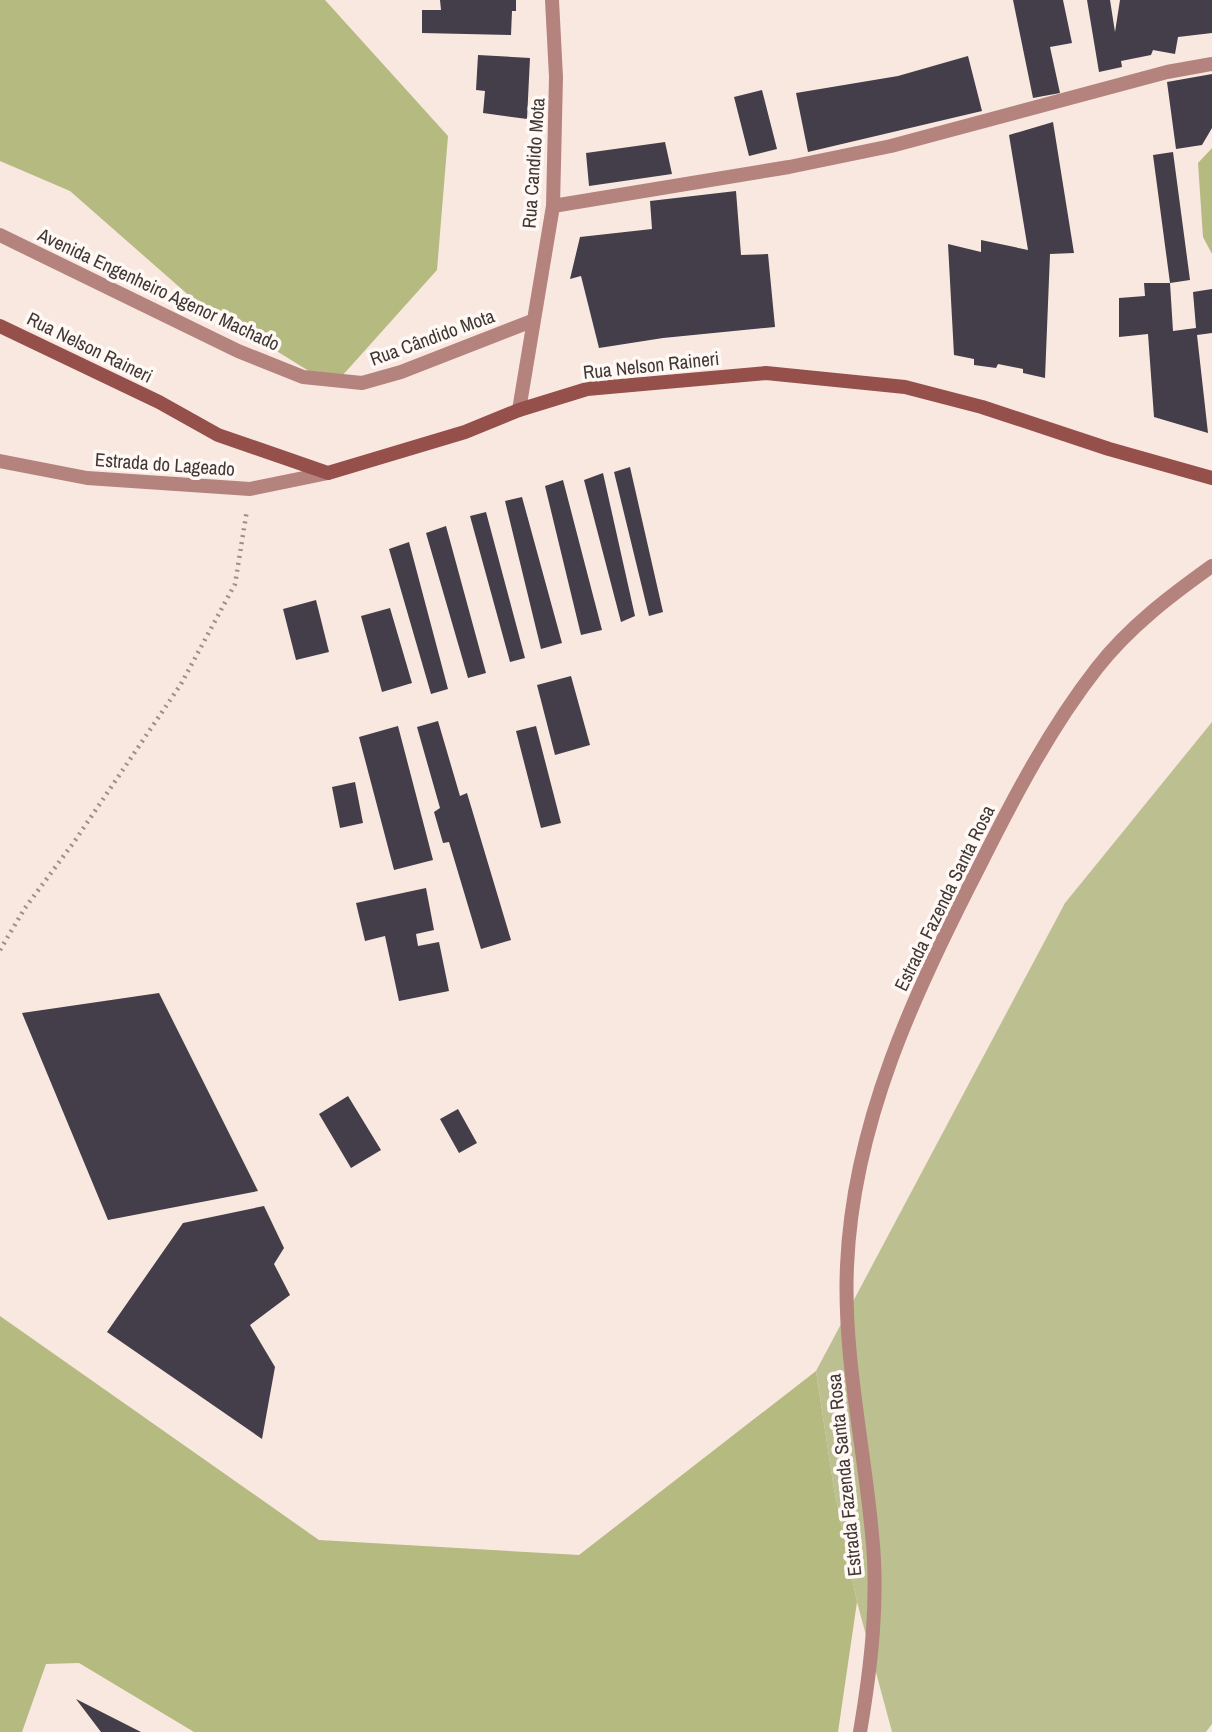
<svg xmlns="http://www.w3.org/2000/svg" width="1212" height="1732" font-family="'Archivo Narrow',sans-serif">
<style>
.green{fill:#bcc091}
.forest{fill:#b5ba80}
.building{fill:#433e49}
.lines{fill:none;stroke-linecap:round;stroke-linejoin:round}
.path{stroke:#9b8f8a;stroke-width:4.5;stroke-dasharray:2 5;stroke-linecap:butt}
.street{stroke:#b5837e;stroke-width:14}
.secondary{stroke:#95504b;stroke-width:14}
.labels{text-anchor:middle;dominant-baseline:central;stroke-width:7;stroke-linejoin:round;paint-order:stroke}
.street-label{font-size:19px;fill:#3f3835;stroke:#fff8f5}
</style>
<rect width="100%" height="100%" fill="#f9e8e0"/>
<path class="green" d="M1212,722V1724L1206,1732H892L857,1602L834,1489L816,1371L1065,903Z"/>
<path class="forest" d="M0,0H325L448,136L437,270L333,386L193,299L70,191L0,161Z
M1212,148V254L1203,237L1198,163Z
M0,1316L319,1540L579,1555L816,1371L834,1489L857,1602L838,1732H194L79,1663L46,1664L22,1732H0Z"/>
<path class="building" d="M440,0H516V11H512L511,35L422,33V10H441Z
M1013,0H1063L1072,43L1050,47L1060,93L1033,98Z
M1087,0H1110L1115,32L1120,0H1212V33L1178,37L1175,54L1153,50L1151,55L1121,61L1122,67L1099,72Z
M478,55L530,58L527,119L483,113L485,91L476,90Z
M968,56L982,111L808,152L796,93L898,76Z
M1212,74V128L1202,145L1176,149L1167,82Z
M762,90L777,149L749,156L734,97Z
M1053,122L1074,253L1050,254L1045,378L1023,373V369L998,364L996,368L974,365V359L954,355L948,244L981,252V240L1028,250L1009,135Z
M665,142L672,174L589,186L586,153Z
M1173,152L1190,280L1170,283L1173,331L1196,328L1193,292L1212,289V333L1197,335L1208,433L1154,417L1148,334L1119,337V298L1145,296L1144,283H1170L1153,155Z
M736,191L741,255L768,254L775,327L663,338L599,348L581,276L570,279L580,237L652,229L650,201Z
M630,467L663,612L649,616L614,472Z
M603,473L635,616L621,622L584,480Z
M563,480L602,630L581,635L545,486Z
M522,497L562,643L541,649L505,501Z
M486,512L525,658L510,662L470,516Z
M446,526L486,673L468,678L426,533Z
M409,542L448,689L431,694L389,549Z
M316,600L329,652L296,660L283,609Z
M390,608L412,683L382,692L361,616Z
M571,676L590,745L555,755L537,685Z
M438,721L460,796L467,793L511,940L481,949L449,842L443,843L434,812L440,808L417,727Z
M398,726L433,860L394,870L359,737Z
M536,726L561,823L541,828L516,731Z
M355,782L363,823L340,828L332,787Z
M426,888L434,930L416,934L418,946L439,942L449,991L399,1001L385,936L365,941L356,903Z
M159,993L258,1191L108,1220L22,1013Z
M348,1096L381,1150L351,1168L319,1114Z
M458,1109L477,1143L459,1153L440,1119Z
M264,1206L284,1248L274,1264L290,1295L250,1325L275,1367L262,1439L107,1332L183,1223Z
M76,1699L141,1732H101Z"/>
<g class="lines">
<path class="path" d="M0,950L25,908L74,842L181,684L235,584L247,510"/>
<path class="street" d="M553,206L789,167L891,146L1167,72L1212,64
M0,235L238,351L303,377L362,383L401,372L532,321
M519,410L553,206L556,77L552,0
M0,461L87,478L250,489L328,473
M860,1732C871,1667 879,1600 872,1534C864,1445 843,1355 847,1266C853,1123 915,991 979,867C1013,799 1050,728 1097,668C1129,627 1170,596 1212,566"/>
<path class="secondary" d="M0,326L159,402L218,435L328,473L465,432L519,410L587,389L766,373L905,387L982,407L1109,449L1212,478"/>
</g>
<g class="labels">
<g class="street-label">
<text transform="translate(533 163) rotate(-86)">Rua Candido Mota</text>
<text transform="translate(159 289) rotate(25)">Avenida Engenheiro Agenor Machado</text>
<text transform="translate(432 337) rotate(-20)">Rua Cândido Mota</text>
<text transform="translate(90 347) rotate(26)">Rua Nelson Raineri</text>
<text transform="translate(651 365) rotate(-6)">Rua Nelson Raineri</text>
<text transform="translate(165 464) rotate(4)">Estrada do Lageado</text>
<text transform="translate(944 898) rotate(-64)">Estrada Fazenda Santa Rosa</text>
<text transform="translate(844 1475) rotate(-96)">Estrada Fazenda Santa Rosa</text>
</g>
</g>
</svg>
